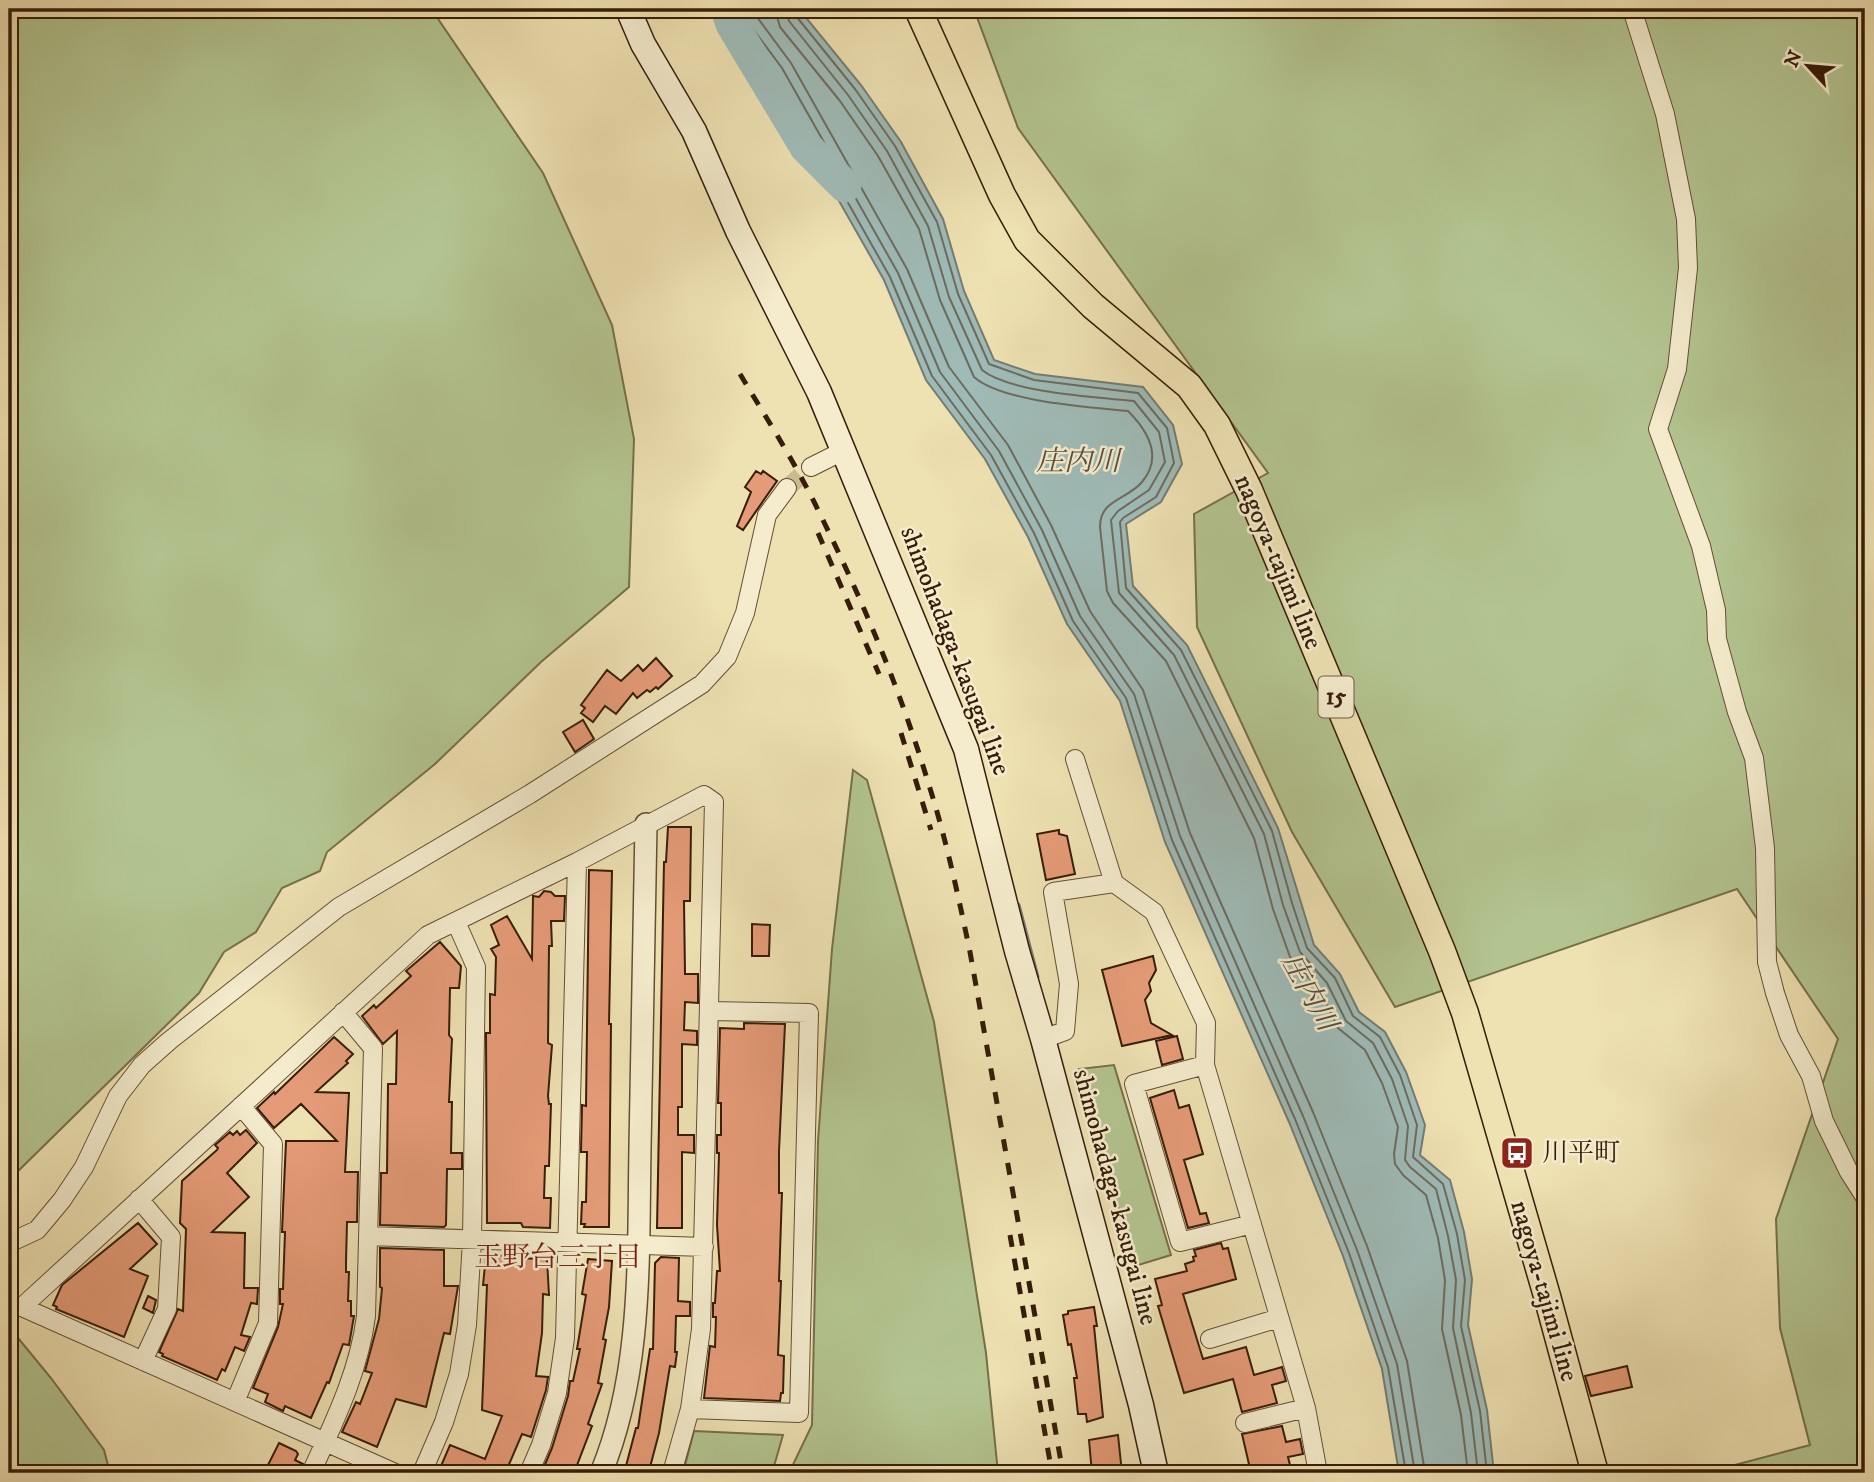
<svg xmlns="http://www.w3.org/2000/svg" width="1874" height="1482" font-family="'IM FELL DW Pica','Noto Serif JP',serif">
<style>
.green{fill:#b3c490;stroke:#75704c;stroke-width:2}
.water{fill:#9fbbb7;stroke:#757c71;stroke-width:2}
.lines{fill:none;stroke-linecap:round;stroke-linejoin:round}
.shore{stroke:#6b6c60;stroke-width:2}
.stream{stroke:#757c71;stroke-width:5}
.river{stroke:#9fbbb7;stroke-width:33}
.building{fill:#e59b77;stroke:#371d09;stroke-width:2}
.minor-tunnel{stroke:#c9ba90;stroke-width:18;stroke-dasharray:18 9;stroke-linecap:butt}
.minor-casing{stroke:#654e33;stroke-width:20}
.tertiary-casing{stroke:#654e33;stroke-width:24}
.secondary-casing{stroke:#371d09;stroke-width:27}
.primary-casing{stroke:#371d09;stroke-width:29}
.minor{stroke:#f4eccd;stroke-width:18}
.tertiary{stroke:#f4eccd;stroke-width:21}
.secondary{stroke:#f4eccd;stroke-width:24}
.primary{stroke:#eee1b2;stroke-width:26}
.rail{stroke:#371d09;stroke-width:5;stroke-dasharray:12 12;stroke-linecap:butt}
.labels{text-anchor:middle;dominant-baseline:central;stroke-width:5;stroke-linejoin:round;paint-order:stroke}
.shield{fill:#f4eccd;stroke:#705b44;stroke-width:2}
.shield-label{font-size:24px;font-weight:bold;fill:#371d09}
.street-label{font-size:26px;fill:#371d09;stroke:#f4eccd}
.poi-label{font-size:26px;fill:#371d09;stroke:#f4eccd;text-anchor:start}
.water-label{font-size:28px;font-style:italic;fill:#564c3d;stroke:#f4eccd}
.neighbourhood-label{font-size:28px;fill:#7a1f14;stroke:#f4eccd}
</style>
<rect width="100%" height="100%" fill="#eee1b2"/>
<filter id="stains"><feTurbulence type="fractalNoise" baseFrequency=".00286" numOctaves="4"/><feColorMatrix values="0 0 0 0 .2 0 0 0 0 .09 0 0 0 0 .02 0 0 0 .5 -.17"/></filter>
<radialGradient id="worn" r=".72"><stop offset=".6" stop-color="#630" stop-opacity="0"/><stop offset="1" stop-color="#630" stop-opacity=".3"/></radialGradient>
<path class="green" d="M9,9H427L436,16L543,173L612,325L634,439L629,587L541,662L435,764L327,852L320,871L282,888L256,932L224,952L199,993L9,1180Z
M974,9H1865V1473H1717L1720,1469L1810,1445L1780,1328L1776,1219L1838,1039L1737,889L1395,1007L1292,832L1197,627L1194,514L1268,473L1018,128Z
M853,770L867,780L934,1022L986,1353L998,1473H789L812,1425L818,1141L832,949Z
M1114,1065L1171,1255L1135,1266L1079,1069Z
M9,1327L51,1378L104,1450L110,1473H9Z
M694,1431L783,1435L772,1473H683Z"/>
<path class="water" d="M718,9H799L861,85L901,142L943,219L964,291L994,360L1035,374L1143,387L1173,425L1182,464L1161,502L1126,524L1133,586L1187,645L1278,828L1314,945L1340,974L1359,1012L1385,1032L1406,1072L1425,1125L1420,1155L1450,1180L1464,1232L1472,1279L1468,1325L1487,1410L1494,1473H1399L1382,1369L1343,1256L1289,1122L1165,842L1120,701L1067,624L1028,537L985,459L926,380L884,280L768,76Z"/>
<g class="lines">
<path class="shore" d="M727,9L774,72L890,277L932,376L991,455L1034,533L1073,621L1126,698L1172,840L1295,1119L1349,1253L1388,1367L1406,1473
M738,9L782,68L898,273L940,372L999,451L1042,530L1080,616L1134,694L1180,836L1303,1116L1357,1250L1397,1364L1415,1473
M751,9L791,63L907,269L949,367L1008,445L1051,525L1090,611L1143,690L1190,833L1313,1112L1367,1246L1407,1361L1425,1473
M775,9L780,27L840,101L878,156L919,229L940,300L974,377C1002,402 1090,407 1128,411C1148,431 1163,457 1142,482C1127,500 1100,499 1100,527L1107,591L1113,603L1166,661L1254,838L1273,909L1290,957L1319,989L1338,1028L1365,1050L1382,1083L1398,1127L1394,1154L1395,1164L1403,1175L1426,1195L1438,1238L1445,1280L1442,1329L1461,1415L1468,1473
M786,9L789,21L848,95L887,151L928,226L949,297L982,370C1011,393 1096,397 1134,401L1159,432L1165,462L1149,490L1118,511L1111,520L1119,593L1174,655L1264,834L1283,905L1300,952L1327,983L1346,1021L1373,1043L1392,1079L1408,1126L1405,1160L1410,1167L1436,1189L1448,1236L1456,1280L1453,1328L1471,1413L1478,1473
M794,9L796,16L855,89L895,146L937,222L958,294L989,364L1034,380L1138,393L1167,428L1174,463L1156,497L1123,518L1120,522L1126,588L1181,650L1272,831L1292,903L1307,948L1335,978L1353,1016L1380,1037L1400,1075L1417,1125L1413,1157L1443,1184L1457,1234L1465,1280L1461,1326L1480,1411L1487,1473"/>
<path class="stream" d="M1018,905L1037,977"/>
<path class="river" d="M727,9L732,24L806,147L845,186"/>
</g>
<path class="building" d="M756,471L761,474L763,471L777,481L743,530L737,526L751,492L745,487Z
M656,658L672,676L658,689L656,687L650,692L647,690L637,698L633,693L616,714L605,706L593,722L581,713L585,708L581,705L607,670L621,681L638,665L643,671Z
M583,720L594,739L575,752L563,732Z
M668,827H691L690,901H684L685,974H698V1003L685,1002L684,1030L697,1031V1045L682,1044V1107H678V1135H694V1153L682,1152V1228H657L664,862H666Z
M1059,830V834L1067,836L1075,874L1046,880L1037,834Z
M589,870L612,871L609,1024H611L609,1227H584L585,1224H581L582,1202H586L587,1152H581L582,1105L586,1106Z
M544,891L551,892L555,896H565L564,921H551L552,946H549L548,1043L552,1045L548,1096L549,1104H551L549,1166H545L544,1198H551L550,1228L523,1227L521,1223H487L486,1033H490V994L495,995L496,957L491,949L499,945L491,925L507,916L532,959L533,896L539,897Z
M752,924L770,925L769,956H752Z
M440,942L461,966L459,988H450L449,1035L452,1039L449,1102H452L451,1153H462V1169H447L446,1225L444,1227L380,1225L381,1173H387L388,1084H396L397,1031L383,1044L362,1016L374,1005L376,1008L411,976L406,971Z
M1153,956L1156,970L1149,983L1151,991L1145,1000L1151,1023L1172,1035L1122,1046L1102,970Z
M744,1023L785,1024L779,1151V1193H782L779,1281H781L778,1355L784,1356L783,1393H781L780,1401L704,1398L710,1346L715,1347L716,1317H713V1303H715L717,1271H720L717,1225L719,1153H717V1135H721V1103H718L720,1028L744,1029Z
M1177,1036L1183,1059L1162,1065L1156,1041Z
M334,1037L353,1054L346,1061L348,1063L316,1092L349,1093L345,1172H358L357,1222H347L346,1262V1272H349L348,1301H351V1316H354L349,1345L343,1344L329,1383L327,1382L311,1418L285,1406L283,1411L265,1402L268,1394L253,1388L278,1327L283,1304H280V1289H283L285,1232H282L286,1141H337L301,1104L274,1128L257,1108L274,1092L275,1094Z
M1174,1090L1179,1108L1189,1105L1203,1154L1184,1160L1200,1214L1206,1213L1209,1223L1188,1228L1150,1098Z
M246,1130L257,1143L227,1173L249,1197L212,1232L245,1233L244,1288H258L257,1304L251,1303L241,1335L250,1337L244,1351L235,1347L225,1371L222,1369L217,1380L162,1356L163,1354L159,1352L178,1309L183,1311L186,1229L180,1223L182,1181L217,1150L218,1148L215,1145L230,1132L233,1135L237,1131L240,1135Z
M138,1223L157,1244L130,1269L148,1276L124,1337L56,1309L57,1307L53,1305L62,1285Z
M1221,1243L1223,1249L1228,1248L1236,1279L1183,1294L1203,1359L1246,1347L1254,1375L1282,1367L1286,1381L1272,1385L1277,1403L1242,1412L1233,1379L1184,1393L1158,1306L1162,1305L1155,1279L1187,1271L1185,1264L1194,1261L1193,1257L1196,1256L1194,1250Z
M380,1248L444,1250V1286H458L450,1334L444,1333L426,1407L396,1399L377,1447L342,1432L356,1402L360,1404L372,1373L365,1371L379,1319L382,1288L380,1287Z
M486,1255L509,1256V1258L547,1259L549,1295L543,1294L542,1333L536,1376L548,1377L546,1390L531,1437L522,1434L507,1469L517,1473H438L450,1445L485,1459L502,1416L482,1410L487,1285H483Z
M661,1257L679,1258L678,1301L690,1302V1316H676L675,1352H677L675,1367L670,1366L659,1433L649,1471L647,1472L626,1466L636,1428H638L650,1349H653L655,1263Z
M588,1259L612,1261L609,1307L603,1339L606,1340L598,1383L602,1384L588,1424L592,1426L574,1473H553L543,1469L552,1448L568,1396L570,1381H573L580,1349H577L586,1295L582,1294Z
M148,1296L156,1300L153,1313L143,1308Z
M1094,1307L1097,1326H1094L1103,1417L1087,1422L1086,1414H1078L1074,1378H1077L1071,1344L1068,1345L1063,1315L1068,1314V1311Z
M1627,1366L1632,1387L1591,1396L1585,1376Z
M1282,1426L1286,1442L1300,1439L1303,1454L1288,1457L1292,1473H1251L1242,1434Z
M1118,1435L1122,1473H1092L1089,1440Z
M279,1443L296,1451L298,1454L295,1460L303,1464L300,1473H264Z"/>
<g class="lines">
<path class="minor-tunnel" d="M787,488L811,467"/>
<defs>
<path id="minor" d="M1632,9L1665,114L1686,219L1688,268L1677,369L1658,429L1701,546L1716,610L1717,639L1737,712L1754,758L1765,848L1767,962L1775,993L1789,1035L1811,1076L1824,1121L1849,1172L1865,1197
M811,467L843,451
M1075,759L1114,883L1154,912L1206,1023L1205,1065L1306,1408L1318,1473
M1043,1039L1065,1031L1069,984L1053,892L1114,883
M1205,1065L1134,1084L1180,1242L1252,1224
M139,1199L171,1237L167,1309L143,1361
M369,1236L704,1247
M9,1243L37,1230L62,1200L84,1167L118,1096L142,1065L169,1041L339,907L530,794L702,684L727,657L745,613L767,515L787,488
M1210,1339L1279,1318
M235,1402L268,1323L273,1144L241,1106
M690,1409L799,1413L809,1013L709,1011
M1245,1423L1306,1408
M311,1473C334,1422 359,1372 366,1316L373,1048L343,1012
M395,1473L22,1307L428,935L577,862L704,795L714,802L701,1329L690,1409L672,1473
M422,1473L444,1422L459,1374L467,1325L472,1240L476,967L456,922
M529,1473L541,1445L557,1393L565,1338L577,862"/>
<path id="tertiary" d="M601,1473C643,1372 638,1256 640,1148C642,1040 644,932 646,824"/>
<path id="secondary" d="M628,9L643,44L694,131L738,231L819,392L966,749L1017,951L1043,1039L1141,1405L1156,1473"/>
<path id="primary" d="M918,9L1002,195L1027,240L1093,306L1189,386L1217,425L1249,490L1442,951L1465,1013L1547,1296L1595,1473"/>
</defs>
<use href="#minor" class="minor-casing"/>
<use href="#tertiary" class="tertiary-casing"/>
<use href="#secondary" class="secondary-casing"/>
<use href="#primary" class="primary-casing"/>
<use href="#minor" class="minor"/>
<use href="#tertiary" class="tertiary"/>
<use href="#secondary" class="secondary"/>
<use href="#primary" class="primary"/>
<path class="rail" d="M740,374C767,419 796,464 819,512C862,599 900,689 928,782C946,838 958,895 970,952L1063,1473
M818,533L879,674
M901,733L931,830
M1010,1235L1052,1473"/>
</g>
<defs>
<symbol id="bus-square" viewBox="-11 -11 22 22"><rect x="-9" y="-9" width="18" height="18" rx="4" fill="#8f2418" stroke="#f4eccd"/><path d="M-5-6H5V4H4V6H2V4H-2V6H-4V4H-5ZM-3.5-4V0h7V-4ZM-3.5 1.2v1.5H-2V1.2ZM2 1.2v1.5H3.5V1.2Z" fill="#fff"/></symbol>
</defs>
<g fill-rule="evenodd">
<use href="#bus-square" x="1498" y="1134" width="38" height="38"/>
</g>
<g class="labels">
<rect class="shield" x="1318.5" y="676.5" width="35" height="41" rx="5"/>
<g class="shield-label">
<text x="1336" y="697">15</text>
</g>
<g class="street-label">
<text transform="translate(1278 562) rotate(67)">nagoya-tajimi line</text>
<text transform="translate(955 651) rotate(69)">shimohadaga-kasugai line</text>
<text transform="translate(1115 1197) rotate(75)">shimohadaga-kasugai line</text>
<text transform="translate(1544 1291) rotate(74)">nagoya-tajimi line</text>
</g>
<g class="poi-label">
<text x="1542" y="1153">川平町</text>
</g>
<g class="water-label">
<text x="1078" y="461">庄内川</text>
<text transform="translate(1309 992) rotate(61)">庄内川</text>
</g>
<g class="neighbourhood-label">
<text x="558" y="1257">玉野台三丁目</text>
</g>
</g>
<rect width="1874" height="1482" fill="none" stroke="#eee1b2" stroke-width="35"/>
<rect x="10" y="10" width="1853" height="1461" fill="none" stroke="#371d09" stroke-width="3.5"/>
<rect x="18" y="18" width="1839" height="1447" fill="none" stroke="#371d09" stroke-width="2"/>
<g transform="translate(1808 66) rotate(296)" stroke="#f4eccd" stroke-width="5" paint-order="stroke">
<path d="M0-5L12 26L0 18L-12 26Z" fill="#371d09"/>
<text y="-10" font-size="19" font-weight="bold" text-anchor="middle" fill="#371d09">N</text>
</g>
<rect width="100%" height="100%" filter="url(#stains)"/>
<rect width="100%" height="100%" fill="url(#worn)"/>
</svg>
